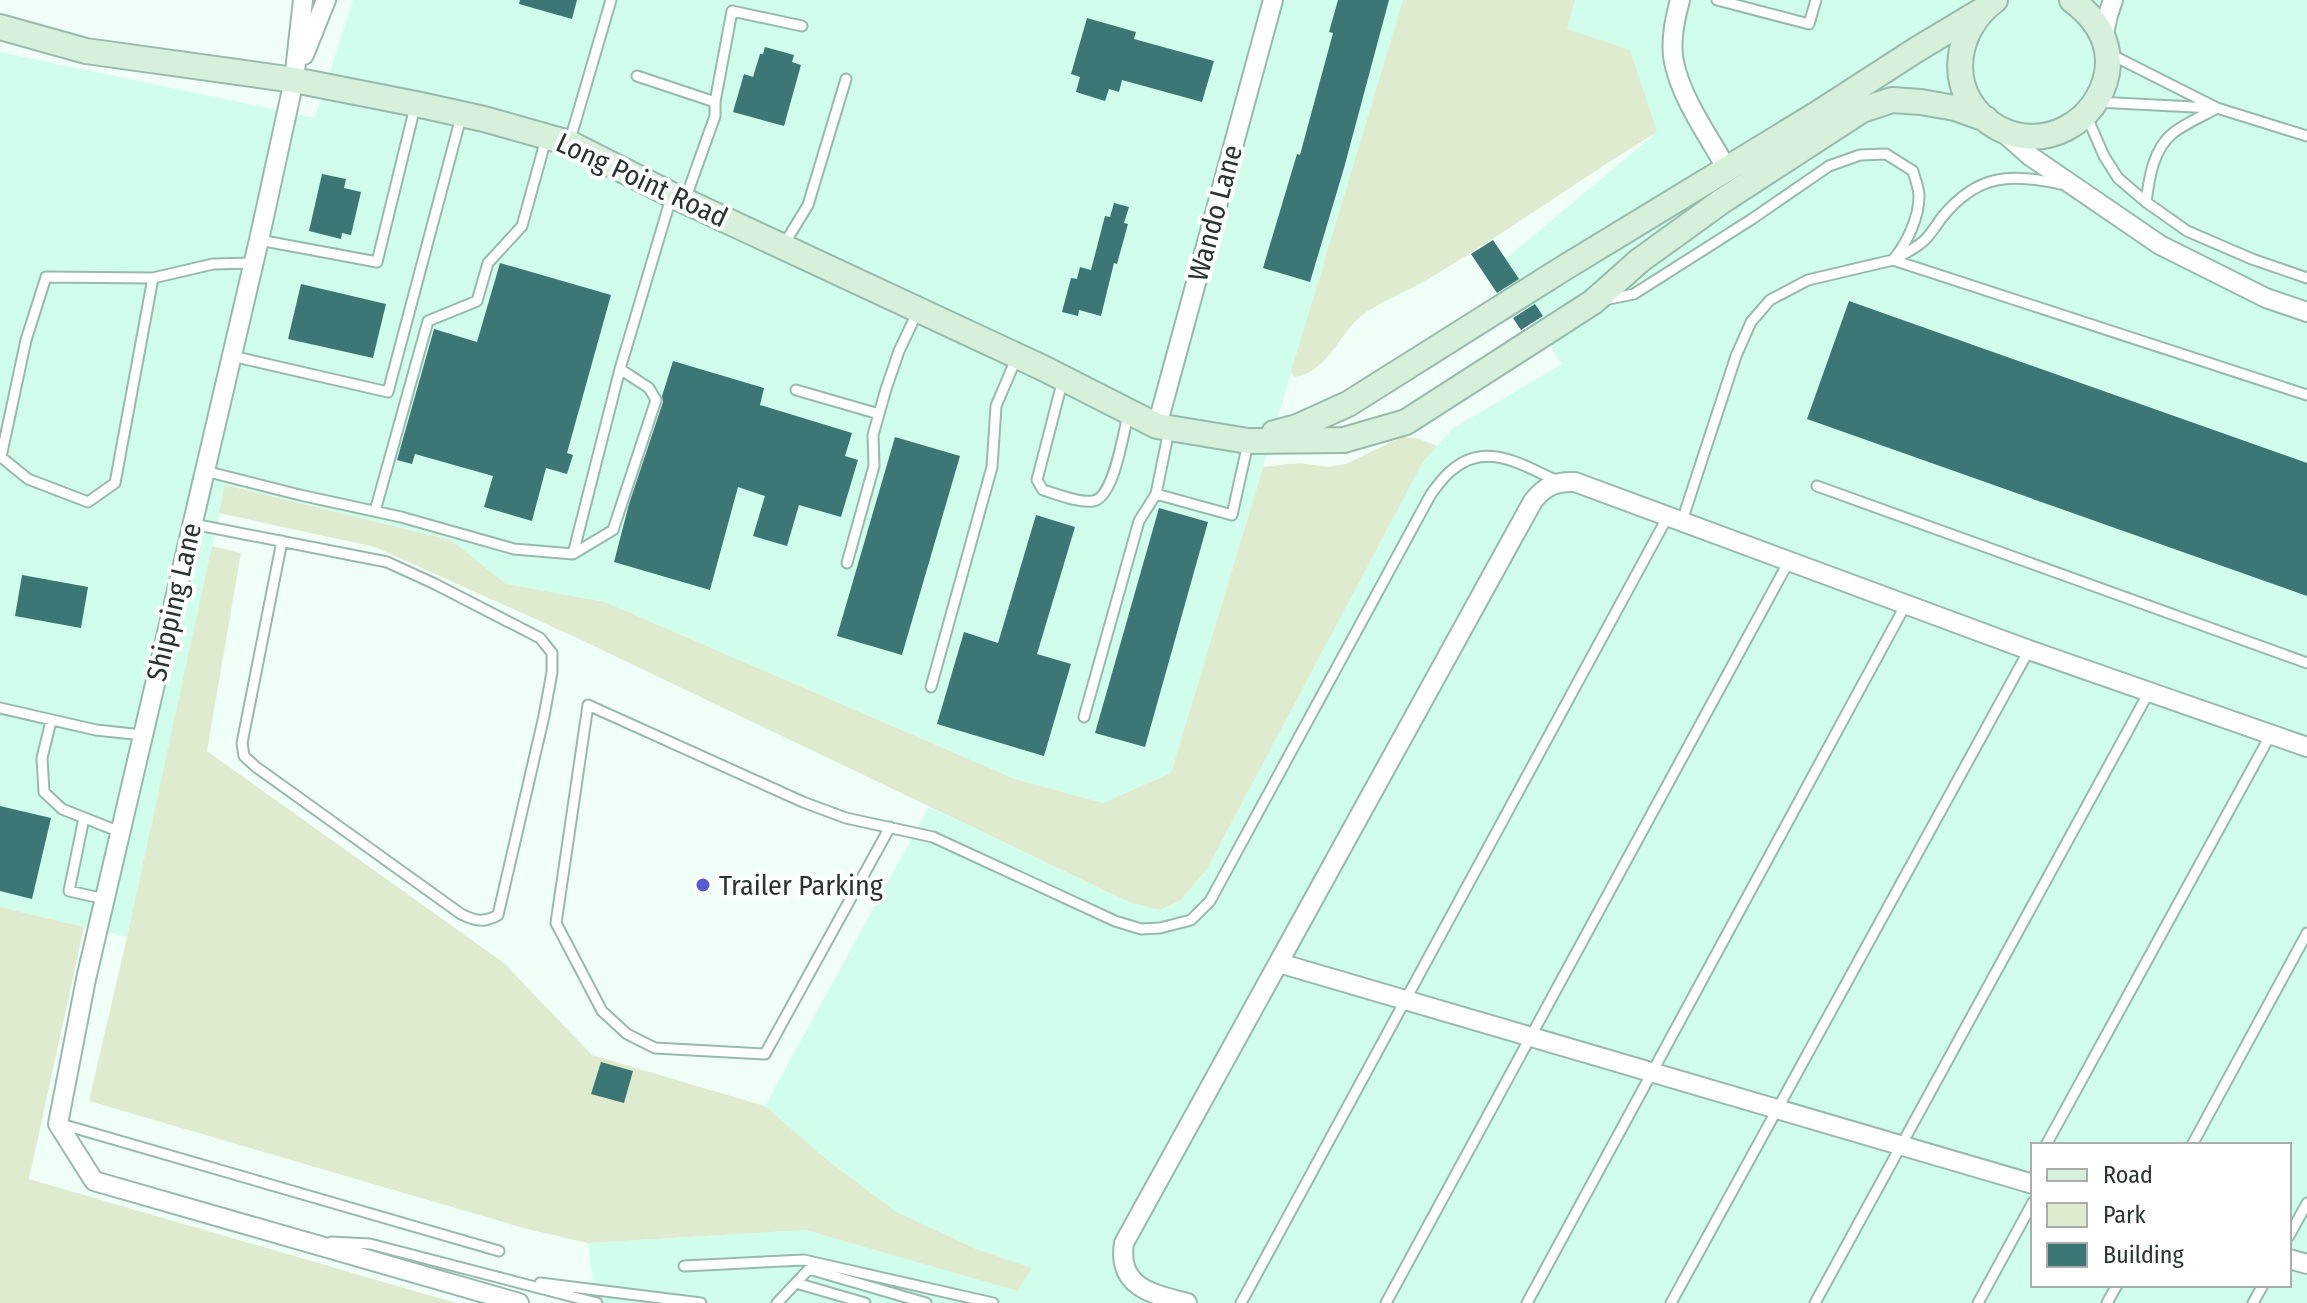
<svg xmlns="http://www.w3.org/2000/svg" width="2307" height="1303" font-family="'Fira Sans Condensed',sans-serif">
<style>
.built{fill:#d0fdec;fill-rule:evenodd}
.green{fill:#deebce}
.building{fill:#3c7775}
.lines{fill:none;stroke-linecap:round;stroke-linejoin:round}
.lane-casing{stroke:#97baad;stroke-width:13}
.street-casing{stroke:#97baad;stroke-width:22}
.secondary-casing{stroke:#97baad;stroke-width:28}
.lane{stroke:#fff;stroke-width:9}
.street{stroke:#fff;stroke-width:18}
.secondary{stroke:#d7f0dc;stroke-width:24}
.poi-dot{fill:#575ad1;stroke:#fff;stroke-width:3}
.labels{text-anchor:middle;dominant-baseline:central;stroke-width:8;stroke-linejoin:round;paint-order:stroke}
.street-label{font-size:28px;fill:#273530;stroke:#fff}
.poi-label{font-size:28px;fill:#273530;stroke:#fff;text-anchor:start}
</style>
<rect width="100%" height="100%" fill="#f1fff9"/>
<path class="built" d="M353,0H1403L1171,773L1103,803L1015,779L605,602L506,584L451,540L226,485L127,937L0,907V52L315,118Z
M1575,0H2307V1303H596L588,1243L806,1230L1019,1290L1031,1268L976,1249L895,1211L826,1159L765,1106L929,807L1129,902L1158,910L1181,900L1207,869L1423,462L1452,429L1562,364L1497,266L1657,132L1566,30ZM2033,1145H2289V1285H2033Z"/>
<path class="green" d="M1403,0H1575L1567,29L1630,50L1657,132C1580,179 1507,232 1430,278C1409,291 1385,299 1365,313C1339,331 1330,372 1294,377L1291,372Z
M1402,437L1417,438L1437,446L1423,462L1207,869L1181,900L1159,910L1129,902L575,637L375,547L219,513L225,485L451,540L506,584L605,602L1015,779L1103,803L1171,773L1263,467L1300,463L1328,467L1346,464Z
M212,546L241,553L207,751L504,963L592,1055L765,1106L826,1159L895,1211L976,1249L1032,1268L1018,1291L806,1230L588,1243L527,1229L89,1101L127,937Z
M0,907L84,927L29,1179L456,1303H0Z"/>
<path class="building" d="M520,0H577L572,19L519,4Z
M1338,0H1389L1344,168L1310,282L1263,268L1297,154L1300,155L1333,33L1329,32Z
M1087,18L1136,32L1134,39L1214,61L1202,102L1122,80L1119,92L1109,89L1105,101L1076,92L1080,77L1071,74Z
M765,47L794,55L792,62L801,65L784,126L733,112L744,74L753,77L760,54H763Z
M322,174L346,179L344,188L361,192L351,235L342,233L341,239L309,231Z
M1114,203L1129,207L1124,223L1128,224L1117,264L1114,263L1101,316L1079,310L1078,316L1062,312L1071,278L1077,279L1080,267L1091,270L1105,216L1110,217Z
M1493,240L1519,279L1497,293L1471,254Z
M500,263L611,295L567,453L573,455L567,474L546,468L532,521L484,507L493,476L415,454L412,464L397,460L434,329L477,342Z
M301,284L386,304L373,358L288,339Z
M1849,301L2307,463V596L1807,419Z
M1535,304L1543,316L1521,330L1513,318Z
M673,361L764,388L760,405L852,433L845,456L858,460L841,517L799,505L787,546L753,536L765,496L738,487L710,590L614,562L629,504L663,402L662,396Z
M895,437L960,456L902,655L837,636Z
M1159,508L1208,522L1145,747L1095,733Z
M1036,515L1075,527L1037,654L1071,664L1044,756L937,724L964,632L998,643Z
M22,575L88,587L81,628L15,616Z
M0,806L51,818L32,899L0,891Z
M601,1062L633,1071L624,1103L591,1094Z"/>
<g class="lines">
<defs>
<path id="lane" d="M1717,0L1809,24L1816,0
M2112,55L2217,108L2307,136
M637,76L715,102V116L685,200
M715,102L732,11L802,26
M2097,102L2213,108
M2087,117L2104,156L2118,178L2146,202L2187,231L2252,259L2307,278
M570,140L611,0
M2146,202C2149,179 2153,149 2173,133C2186,123 2203,116 2217,108
M259,240L377,262L415,107
M783,246L808,205L846,79
M153,278L115,483L88,502L28,479L1,457L26,340L46,277L153,278L213,264L254,263
M1604,300L1634,294L1752,219L1829,166L1860,155L1886,154L1913,171C1915,179 1919,188 1919,196C1919,218 1907,243 1893,260C1902,255 1912,250 1920,244C1930,237 1936,225 1943,216C1979,173 2010,174 2061,184
M232,356L388,392L461,117
M1063,379L1037,480L1043,490C1057,494 1078,503 1093,501C1114,498 1123,434 1128,415
M796,390L879,414
M1169,430L1156,494L1232,515L1248,443
M205,471L300,495L401,517L514,549L573,554L613,530L656,400L649,388L620,369
M1817,486L2307,663
M375,511L428,321L477,301L488,263L522,226L546,139
M1682,521L1736,356L1751,322L1770,300L1808,280L1893,260L2307,395
M193,524L387,562L435,584L540,638L552,653V672L544,716L498,915C484,923 475,921 461,914L256,767L244,756L242,743L282,541
M573,554L620,369L671,198
M847,563L874,466L873,435L886,389L899,351L917,313
M931,687L992,467L996,406L1016,359
M0,708L96,730L143,735
M1084,717L1139,521L1156,494
M51,721L42,758L44,792L62,809L120,832
M84,818L69,891L105,899
M890,827L765,1054L655,1048L627,1034L602,1011L556,923L588,705L803,802L846,818L933,837L1115,921L1141,929L1160,928L1191,920L1210,901L1431,494C1437,486 1444,476 1452,470C1487,440 1523,466 1558,481
M61,1124L499,1251
M2046,1145L2271,734
M2192,1145L2307,933
M2289,1236L2307,1203
M331,1242L370,1244L597,1303
M684,1266L804,1260L993,1303
M540,1283L701,1303
M796,1283L865,1303
M777,1303L809,1269L926,1303
M1241,1303L1668,516
M1386,1303L1789,561
M1527,1303L1906,604
M1671,1303L2029,650
M1815,1303L2149,692
M1978,1303L2033,1202
M2107,1303L2117,1285
M2253,1303L2263,1285"/>
<path id="street" d="M303,0L294,80L259,240L86,979L58,1124L94,1181L519,1303
M1680,0C1675,18 1670,44 1674,62C1681,98 1709,137 1727,169
M2103,38L2108,15L2113,0
M304,55L326,0
M2003,132L2030,156L2160,245L2266,298L2307,312
M1157,426L1273,0
M1279,963L2033,1184
M2289,1259L2307,1264
M1187,1303C1153,1294 1117,1288 1124,1243L1533,501C1545,486 1556,481 1575,482L2029,650L2307,747"/>
<path id="secondary" d="M1995,0C1950,33 1946,100 1998,128C2044,153 2098,122 2107,73C2112,43 2096,18 2072,0
M0,27L86,51L294,80L416,104L484,119L569,143L672,195L1043,368L1157,426L1248,441L1344,440L1406,422L1593,302L1639,261L1722,201L1862,110L1892,100L1921,102L1955,108L1986,119
M1274,433L1297,427L1348,404L1564,268L1817,114L1916,50L1981,11"/>
</defs>
<use href="#lane" class="lane-casing"/>
<use href="#street" class="street-casing"/>
<use href="#secondary" class="secondary-casing"/>
<use href="#lane" class="lane"/>
<use href="#street" class="street"/>
<use href="#secondary" class="secondary"/>
</g>
<circle class="poi-dot" cx="703" cy="885" r="8"/>
<g class="labels">
<g class="street-label">
<text transform="translate(642 180) rotate(25)">Long Point Road</text>
<text transform="translate(1215 213) rotate(-75)">Wando Lane</text>
<text transform="translate(174 602) rotate(-77)">Shipping Lane</text>
</g>
<g class="poi-label">
<text x="719" y="885">Trailer Parking</text>
</g>
</g>
<rect x="2031" y="1143" width="260" height="144" fill="#ffffff" stroke="#a9aeac" stroke-width="2"/>
<rect x="2047" y="1169" width="40" height="12" fill="#d7f0dc" stroke="#a9aeac" stroke-width="2"/>
<text x="2103" y="1183" font-size="24" fill="#273530">Road</text>
<rect x="2047" y="1203" width="40" height="24" fill="#deebce" stroke="#a9aeac" stroke-width="2"/>
<text x="2103" y="1223" font-size="24" fill="#273530">Park</text>
<rect x="2047" y="1243" width="40" height="24" fill="#3c7775" stroke="#a9aeac" stroke-width="2"/>
<text x="2103" y="1263" font-size="24" fill="#273530">Building</text>
</svg>
